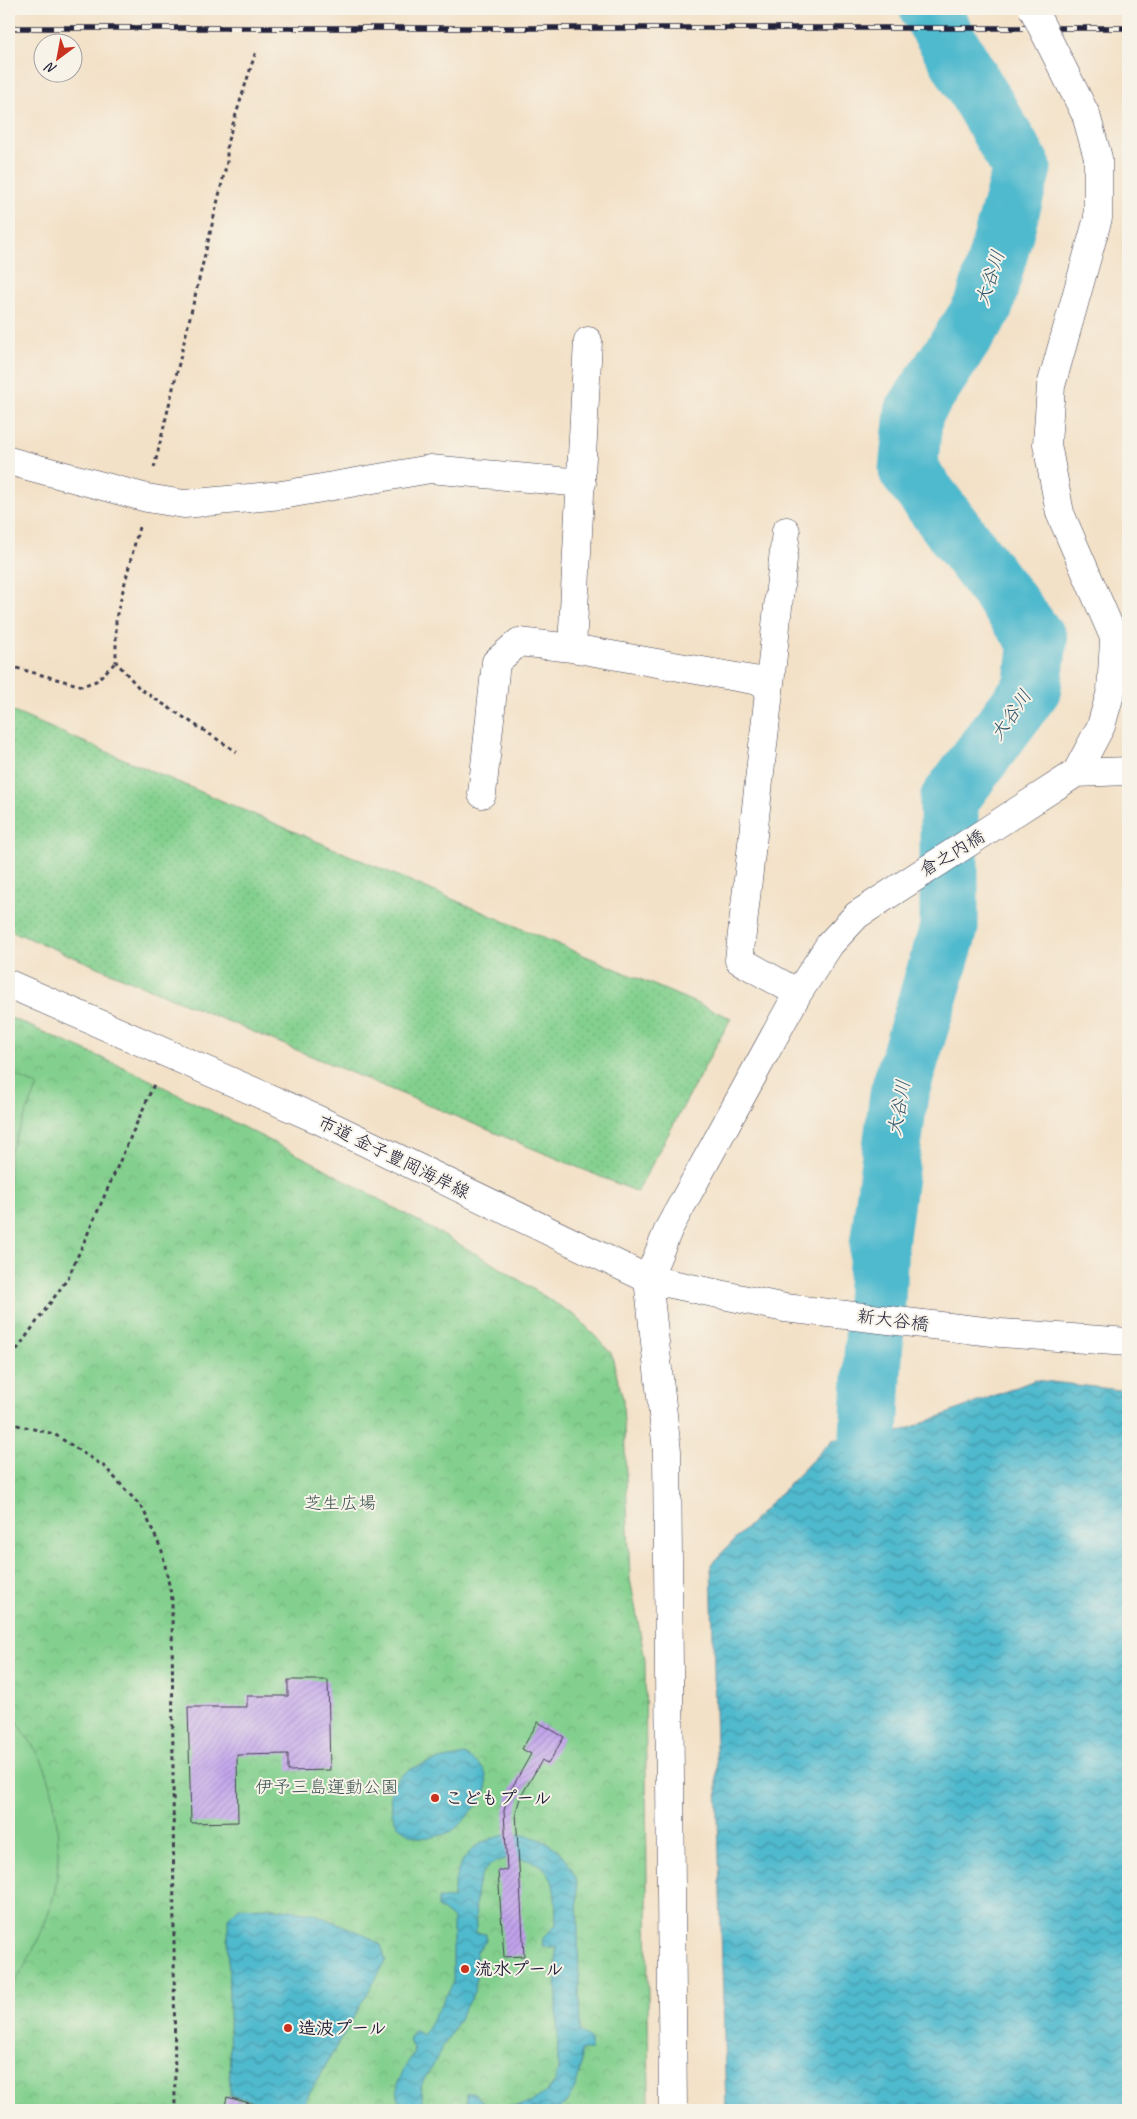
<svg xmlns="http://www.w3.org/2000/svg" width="1137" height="2119" font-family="Caveat,'Klee One',sans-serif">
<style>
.grass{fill:url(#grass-dots);stroke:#527964}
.park{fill:url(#park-crowns);stroke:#527964}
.garden{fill:#83d08e;stroke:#527964}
.water{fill:url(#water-waves);stroke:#396e84;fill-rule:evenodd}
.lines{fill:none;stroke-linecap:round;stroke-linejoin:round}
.river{stroke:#50b9cd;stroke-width:59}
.building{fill:url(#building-hatch)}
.street-casing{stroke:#413f50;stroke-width:29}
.secondary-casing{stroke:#413f50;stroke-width:29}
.path{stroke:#413f50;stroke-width:3;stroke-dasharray:4 4;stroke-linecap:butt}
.street{stroke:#fff;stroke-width:28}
.secondary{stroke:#fff;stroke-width:28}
.rail-casing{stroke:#22223b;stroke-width:5.5}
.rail{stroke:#f7f3e8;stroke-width:4;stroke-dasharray:11;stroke-linecap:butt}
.street-bridge-casing{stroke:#413f50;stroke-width:29;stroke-linecap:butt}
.street-bridge{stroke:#fff;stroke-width:28}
.poi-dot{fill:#c8321e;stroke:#f7f3e8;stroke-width:2}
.labels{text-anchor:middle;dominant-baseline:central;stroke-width:4;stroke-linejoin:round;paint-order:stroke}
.street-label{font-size:18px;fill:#22223b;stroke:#f7f3e8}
.park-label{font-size:18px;fill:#3f5654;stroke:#f7f3e8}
.poi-label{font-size:18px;font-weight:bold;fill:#22223b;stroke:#f7f3e8;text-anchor:start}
.water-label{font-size:19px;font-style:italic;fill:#32576e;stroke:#f7f3e8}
</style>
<defs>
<pattern id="grass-dots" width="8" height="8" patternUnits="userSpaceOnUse" patternTransform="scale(1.25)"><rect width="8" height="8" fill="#83d08e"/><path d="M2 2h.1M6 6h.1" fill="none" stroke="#71b27b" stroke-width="1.8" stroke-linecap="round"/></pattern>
<pattern id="park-crowns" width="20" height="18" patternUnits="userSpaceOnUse" patternTransform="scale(1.25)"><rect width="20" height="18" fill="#83d08e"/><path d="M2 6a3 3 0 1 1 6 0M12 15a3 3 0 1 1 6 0" fill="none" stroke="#71b27b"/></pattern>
<pattern id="water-waves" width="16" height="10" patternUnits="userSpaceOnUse" patternTransform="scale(1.25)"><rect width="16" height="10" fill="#50b9cd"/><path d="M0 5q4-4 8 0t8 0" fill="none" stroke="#4296a8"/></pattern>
<pattern id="building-hatch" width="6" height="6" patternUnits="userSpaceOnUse" patternTransform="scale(1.25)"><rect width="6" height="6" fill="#c1a3ec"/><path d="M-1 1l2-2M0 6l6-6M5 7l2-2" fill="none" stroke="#9c84c0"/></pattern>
</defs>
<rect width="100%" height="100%" fill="#f7f3e8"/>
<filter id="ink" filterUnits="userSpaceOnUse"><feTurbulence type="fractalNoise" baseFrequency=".02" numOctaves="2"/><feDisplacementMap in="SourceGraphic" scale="10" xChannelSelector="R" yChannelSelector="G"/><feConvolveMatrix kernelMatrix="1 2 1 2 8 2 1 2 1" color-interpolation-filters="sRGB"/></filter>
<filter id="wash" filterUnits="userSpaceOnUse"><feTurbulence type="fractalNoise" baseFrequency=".0096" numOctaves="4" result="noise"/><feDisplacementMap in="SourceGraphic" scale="20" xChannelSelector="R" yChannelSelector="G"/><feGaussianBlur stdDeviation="1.12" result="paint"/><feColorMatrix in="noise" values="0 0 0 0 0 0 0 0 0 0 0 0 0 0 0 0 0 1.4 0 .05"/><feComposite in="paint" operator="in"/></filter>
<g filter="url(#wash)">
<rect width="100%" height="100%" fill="#f3e1c7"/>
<path class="grass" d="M9,710L731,1018L637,1192L9,930Z"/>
<path class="park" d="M9,1017L134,1072L320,1166L494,1264L577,1317L611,1353L623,1399L630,1579L645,1659L649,2110H9Z"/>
<path class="garden" d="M9,1073L38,1086L9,1154Z
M9,1710C23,1731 40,1752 48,1776C58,1808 61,1858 55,1890C47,1926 29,1962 9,1991Z"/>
<path class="water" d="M1035,1380L1128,1391V2110H726L711,1564L832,1440L857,1435L889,1436Z
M464,1755C472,1760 483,1765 486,1775C487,1778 487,1787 486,1790C484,1799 459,1827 452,1831C441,1837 425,1839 414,1836C404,1833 394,1823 392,1812C381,1765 431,1763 464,1755Z
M513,1834C545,1836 566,1850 577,1881L580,2031L591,2040V2050H581C581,2075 577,2093 559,2110H404C389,2088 403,2072 414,2052L409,2040L414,2030L423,2035L453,1984V1919L438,1907V1898L453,1899C455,1858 473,1839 513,1834ZM511,1858C558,1860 555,1887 556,1925L543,1938L542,1947H556L558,2070L555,2081L549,2090L530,2103L515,2106H489L473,2093H467V2106H432L423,2101L421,2086L474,1992L476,1984V1953L486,1941V1934L476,1933C476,1903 469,1862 511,1858Z
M267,1907L313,1913L361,1933L381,1945L386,1961L300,2110L230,2096L228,1918L238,1908Z"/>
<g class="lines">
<path class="river" d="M869,1435L879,1245L899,1094L949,928V800L1032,688L1038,641L908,470L914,412L984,306L1022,168L929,9"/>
</g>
<g id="blocks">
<path class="building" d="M288,1680H328L330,1770L288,1771V1754L237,1755L238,1822L191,1823L188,1707H247V1696H288Z
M538,1722L564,1737L548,1764L542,1760L520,1798L516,1812L524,1956L504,1957L498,1871L507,1870L504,1810L509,1793L531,1754L522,1749Z
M227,2097L275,2110H224Z"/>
</g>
</g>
<g filter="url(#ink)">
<use href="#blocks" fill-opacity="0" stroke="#413f50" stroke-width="1"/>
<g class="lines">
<defs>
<path id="street" d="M1086,115L1098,158V218L1051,386L1047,444L1060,513L1122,656
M9,461L147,498L184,504L282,495L430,469L582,483
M572,648L588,341
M770,683L786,531
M1076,773L1128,771
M482,794L496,662L519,642L572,648L770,683L739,960L798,993
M648,1279L669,1228L798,993L830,944L857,915L1076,773L1101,726L1111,691L1114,640"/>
<path id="secondary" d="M9,984L319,1120L648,1279L785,1308L1001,1333L1128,1342
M648,1279L667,1451L673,2110"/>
</defs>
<use href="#street" class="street-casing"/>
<use href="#secondary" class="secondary-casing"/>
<path class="path" d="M154,468L227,162V143L256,51
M139,527L116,618V662L140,689L237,752
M9,666L82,686L96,681L116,662
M9,1364L10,1359L68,1278L155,1082
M9,1423L54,1434L105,1467L143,1509L162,1551L172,1599L175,2110"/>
<use href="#street" class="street"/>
<use href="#secondary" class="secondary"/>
<defs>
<path id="rail" d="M9,28H1128"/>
</defs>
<use href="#rail" class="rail-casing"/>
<use href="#rail" class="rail"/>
<defs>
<path id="street-bridge" d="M1033,9L1086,115"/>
</defs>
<use href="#street-bridge" class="street-bridge-casing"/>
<use href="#street-bridge" class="street-bridge"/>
</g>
</g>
<g class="poi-dot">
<circle cx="435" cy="1798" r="5"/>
<circle cx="465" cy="1969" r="5"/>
<circle cx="288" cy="2028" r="5"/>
</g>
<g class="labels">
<g class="street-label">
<text transform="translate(952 853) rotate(-31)">倉之内橋</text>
<text transform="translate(394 1157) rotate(26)">市道 金子豊岡海岸線</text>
<text transform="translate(893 1320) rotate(7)">新大谷橋</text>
</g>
<g class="park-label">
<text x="340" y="1503">芝生広場</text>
<text x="327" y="1787">伊予三島運動公園</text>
</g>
<g class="poi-label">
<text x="445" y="1798">こどもプール</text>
<text x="475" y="1969">流水プール</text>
<text x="298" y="2028">造波プール</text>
</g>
<g class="water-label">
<text transform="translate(990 278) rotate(-72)">大谷川</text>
<text transform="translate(1011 715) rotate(-55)">大谷川</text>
<text transform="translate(899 1108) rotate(-80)">大谷川</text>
</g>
</g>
<rect width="1137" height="2119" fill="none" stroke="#f7f3e8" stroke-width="30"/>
<g transform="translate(58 58) rotate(212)"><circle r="24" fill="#f7f3e8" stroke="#a29fa3"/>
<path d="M0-4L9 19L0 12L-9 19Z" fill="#c8321e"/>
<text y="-8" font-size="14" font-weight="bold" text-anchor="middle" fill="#22223b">N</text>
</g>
</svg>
